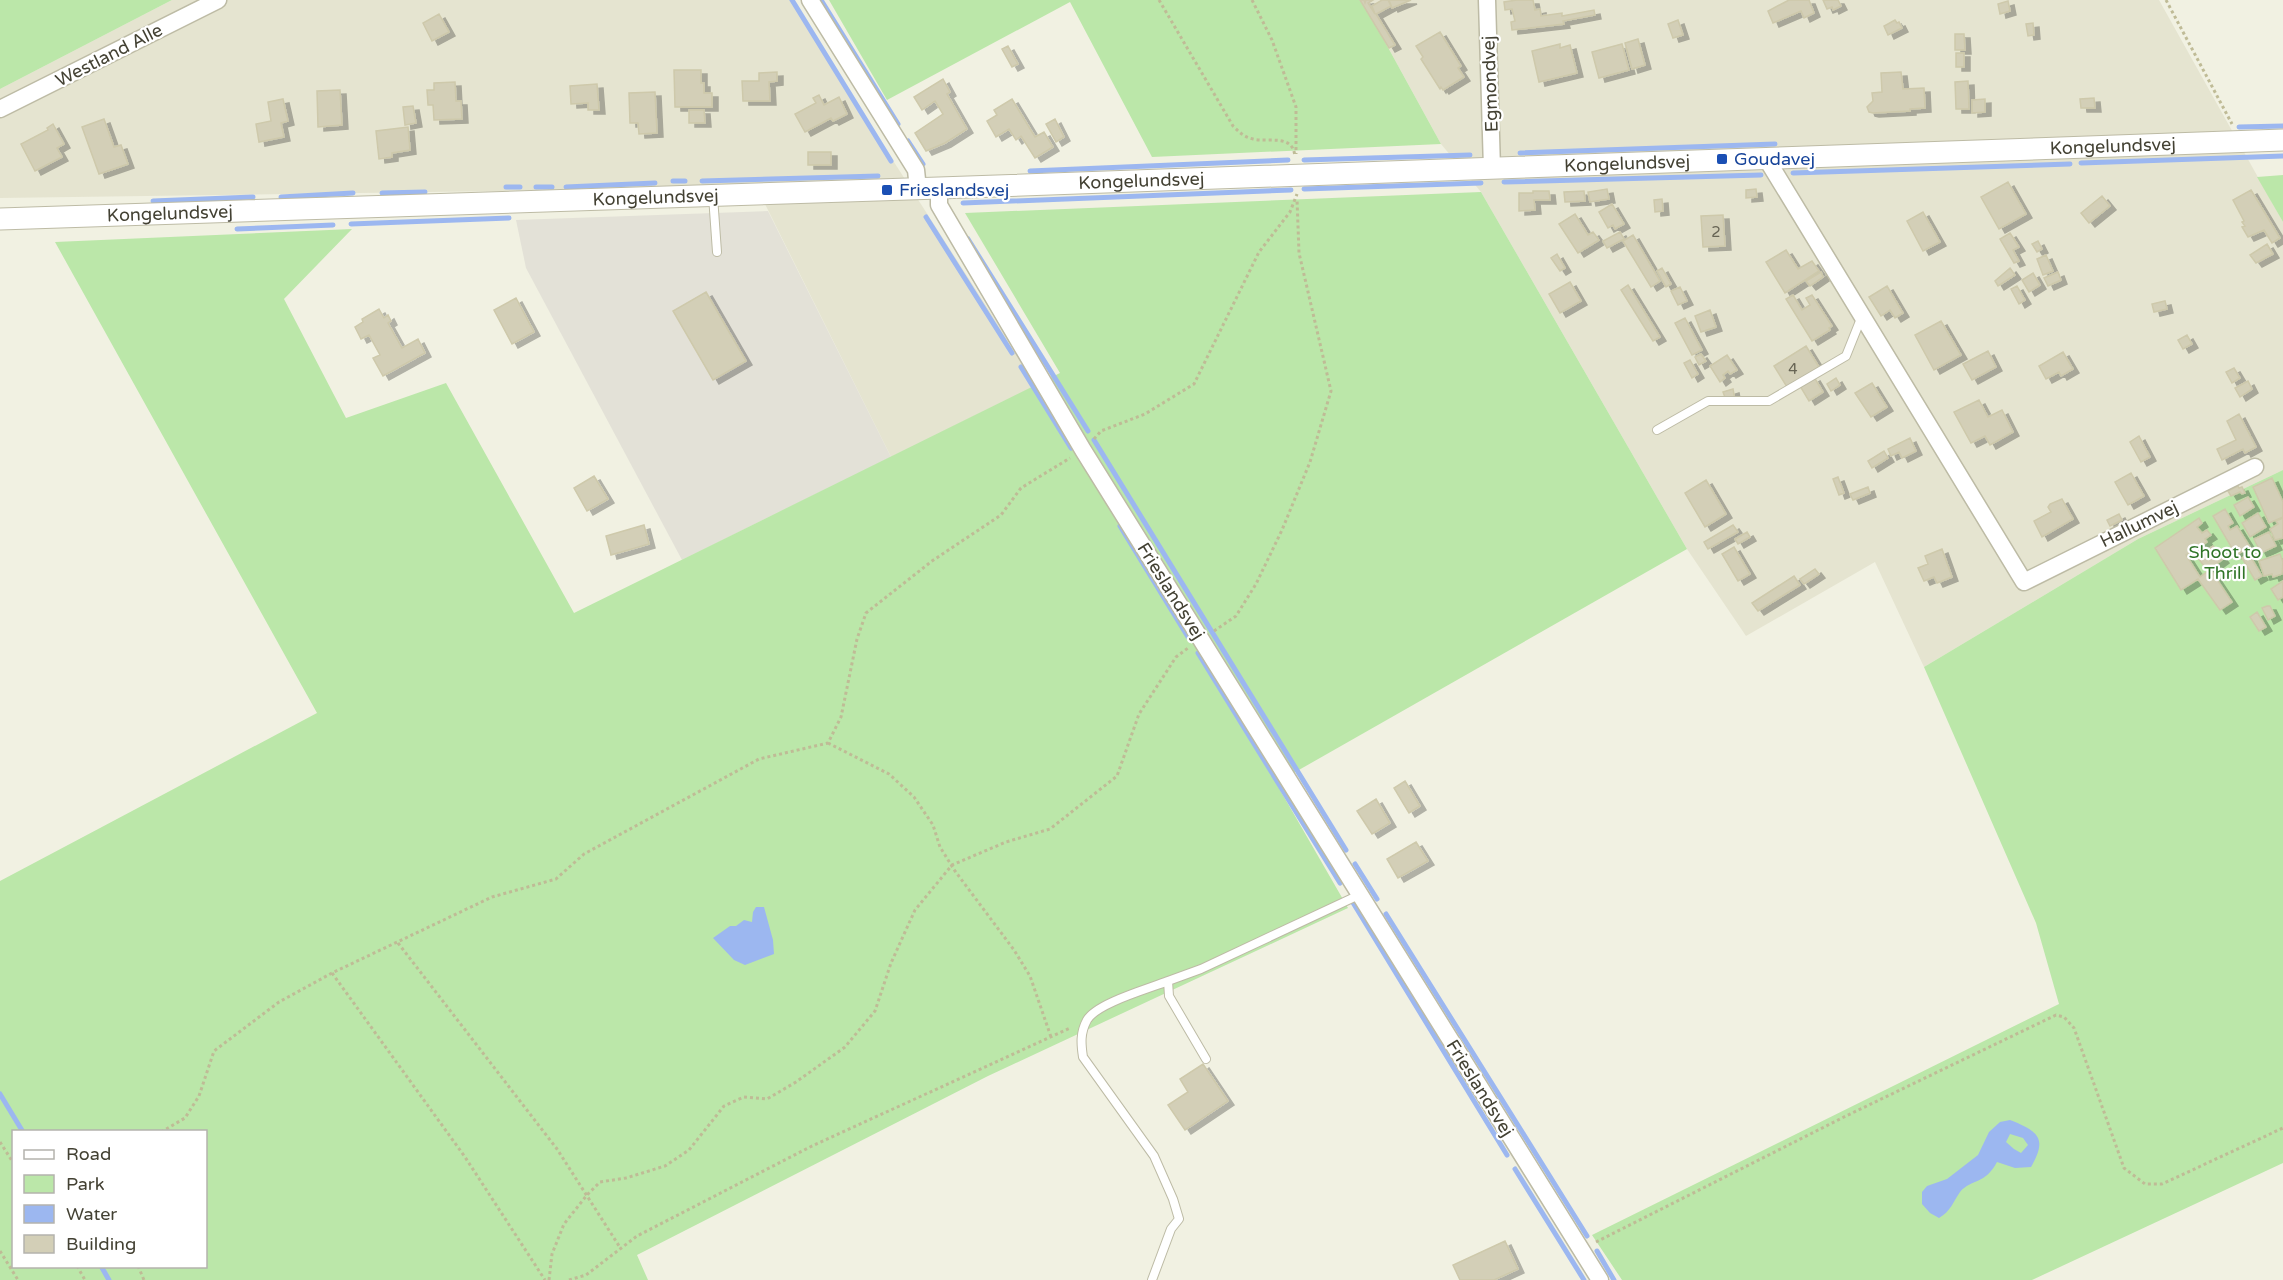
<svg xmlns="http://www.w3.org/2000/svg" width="2283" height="1280" font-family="'Varela Round',sans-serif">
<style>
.residential{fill:#e5e4d0}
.industrial{fill:#e3e1d7}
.green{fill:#bbe7a9;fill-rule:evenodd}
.water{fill:#9cb7f0;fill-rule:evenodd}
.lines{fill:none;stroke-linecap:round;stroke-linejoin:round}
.stream{stroke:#9cb7f0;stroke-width:5}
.building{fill:#d3cfb7;stroke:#cec9ab;stroke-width:1.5;filter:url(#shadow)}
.service-casing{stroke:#bdbba5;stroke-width:10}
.minor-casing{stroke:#bdbba5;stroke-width:19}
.tertiary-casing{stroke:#bdbba5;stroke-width:23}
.path{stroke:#bfbb96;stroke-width:3;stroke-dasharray:3 3;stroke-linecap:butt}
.service{stroke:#fff;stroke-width:8}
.minor{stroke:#fff;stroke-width:16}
.tertiary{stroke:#fff;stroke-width:21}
.transit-dot{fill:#1a4fb4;stroke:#fff;stroke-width:2}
.labels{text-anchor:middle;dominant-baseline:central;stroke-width:4.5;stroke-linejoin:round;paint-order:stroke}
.number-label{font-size:15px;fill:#676454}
.street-label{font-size:18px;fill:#434133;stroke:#fff}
.transit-label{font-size:18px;fill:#164399;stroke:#fff;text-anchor:start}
.park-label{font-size:18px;fill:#2f7426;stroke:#fff}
</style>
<defs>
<filter id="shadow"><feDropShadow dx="6" dy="4" stdDeviation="0" flood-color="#0004"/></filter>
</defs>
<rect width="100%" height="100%" fill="#f1f1e2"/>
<path class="residential" d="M172,0H790L1037,385L891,457L755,184L500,191L0,198V89Z
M1362,0H2159L2283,222V470L2138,539L1924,667L1875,562L1746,636L1687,549L1481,192L1441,144Z"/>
<path class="industrial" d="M768,211L891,457L682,560L526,268L516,220Z"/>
<path class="green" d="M0,0H172L0,89Z
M829,0H1362L1441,144L1152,157L1070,2L887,100Z
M2283,175V222L2257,177Z
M1481,192L1687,549L1276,783L1348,908L988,1076L637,1255L648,1280H0V881L317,713L55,242L352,229L284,299L346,418L446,383L574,613L1060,373L965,213ZM14,1132H206V1266H14Z
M2283,470V1163L2032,1280H1622L1592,1235L2059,1004L2036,923L1924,667L2138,539Z"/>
<path class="water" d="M756,907H764L773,940L774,954L745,965L734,960L713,938L730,926H736L744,920L752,922L753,912Z
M2010,1120C2038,1131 2048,1138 2031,1167L2015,1168L1997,1162C1985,1185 1972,1178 1960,1192C1953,1202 1951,1211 1939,1218L1930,1213L1922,1204V1192L1927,1186L1947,1179L1978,1155L1989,1132L2000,1122ZM2010,1134L2023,1138L2028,1145L2021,1153L2014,1149L2006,1142Z"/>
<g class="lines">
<path class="stream" d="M792,0L891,161
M821,0L898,124
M2239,127L2283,126
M908,141L923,164
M1520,153L1775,144
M1304,160L1470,155
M2081,163L2283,156
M1030,171L1288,160
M1793,173L2070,164
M673,181H685
M702,181L878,176
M1504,182L1761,175
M506,187H520
M536,187H552
M566,187L655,183
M1304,189L1481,183
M382,193L425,192
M281,197L353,193
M153,201L253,197
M963,203L1291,190
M926,217L1012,353
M351,224L509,218
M237,229L333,225
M968,239L1088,431
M1021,367L1071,448
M1094,440L1346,850
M1120,526L1188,637
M1198,653L1340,883
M1355,864L1377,899
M1352,901L1507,1155
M1386,914L1587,1236
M0,1094L23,1132
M1515,1169L1584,1280
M1597,1251L1614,1280
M101,1266L109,1280"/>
</g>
<path class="building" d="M1360,0H1364L1365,3L1366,0H1373L1368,3L1375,14L1372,6L1382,0H1388L1391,6L1376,14L1395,45L1389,48Z
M1389,0H1411L1392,8Z
M1517,0H1533L1535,10L1540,9L1541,16L1562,13V16L1594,10L1595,15L1563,21L1564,24L1512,30L1511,22L1515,21L1512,9L1505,10L1504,2Z
M1789,0H1809L1814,13L1804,18L1801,11L1773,23L1768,11Z
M1823,0H1838L1841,6L1833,10L1832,7L1827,9Z
M2008,1L2010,11L2000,14L1998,4Z
M439,14L449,32L432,41L423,23Z
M1678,20L1683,35L1673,38L1668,24Z
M1895,20L1897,23L1899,22L1902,28L1888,35L1884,26Z
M2033,23L2034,35L2028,36L2026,24Z
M1440,32L1461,66L1458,68L1464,77L1443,90L1441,87L1440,89L1421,59L1423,57L1416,46Z
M1955,34H1964L1965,50H1955Z
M1638,39L1645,65L1632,69L1625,43Z
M1560,44V48L1570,45L1577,73L1539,82L1532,51Z
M1622,44L1629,70L1599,78L1592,52Z
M1008,46L1018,64L1012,67L1002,49Z
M1956,53H1964V67H1956Z
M674,70H701V83H704V93H712V107H675Z
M777,72V81L769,82L770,101H743L742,81H759V73Z
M1901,72L1903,89L1924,88L1925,108L1910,109V111L1873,113L1869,112L1867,107L1873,101L1872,93L1882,92L1881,73Z
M943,79L950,92L947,94L967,129L945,143L926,151L915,133L943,114L935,101L922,110L914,97Z
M1968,81L1969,109H1956L1955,82Z
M455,82L456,101H461L462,119L434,120L433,105H428L427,90H434V83Z
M597,84L599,110H588V103L571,104L570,86Z
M340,90L342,125L318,127L317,91Z
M655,92L657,133L639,134L638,123H630L629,93Z
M819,95L824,105L839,97L847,114L833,121L831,118L805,132L795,114L816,103L813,98Z
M2094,98L2095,108H2081L2080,99Z
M283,99L288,121L281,123L284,137L259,142L256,124L271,121L268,102Z
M1012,99L1035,137L1044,132L1053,147L1035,158L1021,136L1016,140L1009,129L996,137L987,121L997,115L994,110Z
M1985,99V112L1972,113V100Z
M413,106L416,123L405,125L403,107Z
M689,110H704L705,123H689Z
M104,119L114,147L121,145L128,164L99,174L82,127Z
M1055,119L1064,137L1056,142L1046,124Z
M53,124L64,144L57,148L62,157L35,171L21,144L48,130L47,128Z
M408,127L410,150L392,153V157L379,159L376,131Z
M808,152H831V165H808Z
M2008,182L2026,214L1999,229L1981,197Z
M1607,189L1609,199L1590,202L1588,192Z
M1756,189L1757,197L1746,198V190Z
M2251,190L2280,238L2272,243L2264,230L2248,237L2242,227L2245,226L2242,222L2244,221L2233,200Z
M1533,191H1549L1550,200H1534L1535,210L1519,211V193H1533Z
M1584,191L1585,201L1565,202L1564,192Z
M2102,196L2110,206L2089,223L2081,213Z
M1662,199L1663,211L1655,212L1654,200Z
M1612,204L1624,224L1615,229L1613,225L1608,228L1599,212Z
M1923,212L1940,242L1923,251L1907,221Z
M1575,214L1588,235L1593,232L1599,240L1578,253L1559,224Z
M1723,215L1725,246L1703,247L1701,216Z
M1620,232L1624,239L1607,248L1603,241Z
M2010,233L2019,247L2013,250L2019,261L2014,263L2000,239Z
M1633,235L1660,281L1651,287L1623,241Z
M2038,241L2042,249L2037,252L2032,244Z
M2267,244L2273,254L2256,263L2250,255Z
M1786,250L1798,269L1812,261L1819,271L1785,293L1766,262Z
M1557,254L1565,268L1560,271L1551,258Z
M2046,255L2053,271L2043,275L2037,259Z
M1662,268L1671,284L1666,287L1657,271Z
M2010,268L2015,275L1998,286L1995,281Z
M1821,272L1823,277L1810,286L1806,281Z
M2058,272L2061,280L2048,286L2044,278Z
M2033,273L2040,285L2029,292L2022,280Z
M1570,282L1581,301L1560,313L1549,294Z
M1628,285L1660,337L1653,341L1621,290Z
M1887,286L1903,313L1895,318L1890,310L1881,316L1869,297Z
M2017,286L2025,300L2019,304L2011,289Z
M1680,287L1687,301L1678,305L1671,291Z
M706,292L746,361L713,380L673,311Z
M1793,295L1802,310L1810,305L1806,298L1812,295L1832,326L1829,328L1830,330L1812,341L1786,299Z
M516,298L534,332L512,344L494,310Z
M2165,301L2167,309L2154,312L2152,304Z
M379,309L384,318L388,315L391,321L388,323L402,348L418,339L425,353L383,376L373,358L380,355L369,335L361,339L355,327L363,322L362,319Z
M1710,310L1716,327L1701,332L1695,316Z
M1685,318L1702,350L1692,355L1675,323Z
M1941,321L1961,355L1934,370L1915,335Z
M2187,335L2192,344L2183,349L2178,340Z
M1806,346L1819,367L1787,387L1774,366Z
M1988,351L1996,367L1972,380L1963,364Z
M2063,352L2073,369L2061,376L2059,372L2046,379L2039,366Z
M1701,354L1706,361L1699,365L1695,357Z
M1727,355L1737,370L1730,374L1728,371L1723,375L1725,378L1720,382L1710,366Z
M1690,360L1698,374L1692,378L1684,363Z
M2234,368L2240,378L2232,383L2226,372Z
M1814,377L1823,392L1809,401L1800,386Z
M1836,378L1840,385L1831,391L1827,384Z
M2248,381L2252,389L2240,397L2235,388Z
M1872,383L1887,407L1871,417L1855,393Z
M1733,389L1735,400H1726L1723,392Z
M1979,400L1988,417L2002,410L2013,432L1990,445L1985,436L1971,443L1954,412Z
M2239,414L2256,447L2245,453L2243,449L2222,460L2217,449L2236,440L2227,421Z
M2139,436L2150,457L2141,462L2130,442Z
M1910,438L1916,451L1902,458L1899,452L1891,456L1888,449Z
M1884,451L1888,458L1872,468L1868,461Z
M2131,473L2144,496L2128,505L2115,482Z
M594,476L608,499L587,511L574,488Z
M1838,477L1844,493L1839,495L1833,479Z
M2272,478L2283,502V517L2269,523L2253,487Z
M1706,480L1726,514L1705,527L1685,493Z
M2238,486L2239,488L2242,487L2245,493L2242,494L2240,492L2231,496L2228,491Z
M1868,487L1870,493L1853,500L1850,494Z
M2248,497L2254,507L2240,516L2234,505Z
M2062,499L2073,519L2042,537L2034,521L2051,512L2048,507L2050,504Z
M2225,509L2233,523L2228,526L2230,530L2237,526L2250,547L2236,555L2213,516Z
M2258,513L2266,527L2250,537L2242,523Z
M2119,514L2122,520L2110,526L2107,520Z
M2199,518L2202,523L2197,527L2202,533L2207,530L2211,535L2205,539L2207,542L2186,555L2200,577L2208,571L2197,557L2213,546L2223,559L2210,569L2232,602L2220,610L2198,579L2181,590L2155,548Z
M2283,518V538L2275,540L2270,529L2278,524L2276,521Z
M644,525L649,544L611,555L606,536Z
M1733,525L1738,532L1708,549L1704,542Z
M1747,532L1750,537L1738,544L1735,539Z
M2269,532L2276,546L2261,553L2254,539Z
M1734,547L1750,574L1738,581L1722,554Z
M1942,549L1952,577L1937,583L1934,577L1924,581L1918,568L1928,564L1925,556Z
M2249,554L2262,576L2255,580L2242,558Z
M2280,554L2283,562L2282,574L2273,577L2272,574L2264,576L2259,561Z
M1815,569L1819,574L1804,584L1800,579Z
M1794,576L1800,585L1758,611L1752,603Z
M2283,581V597L2278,600L2271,589Z
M2267,606H2270L2275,616L2268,620L2262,608Z
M2257,612L2266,627L2259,631L2250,617Z
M1405,781L1420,806L1409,813L1394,788Z
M1376,799L1390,823L1372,834L1357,811Z
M1416,842L1428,861L1398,878L1387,859Z
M1203,1064L1228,1101L1185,1130L1168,1105L1188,1092L1180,1079Z
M1505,1241L1518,1269L1494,1280H1460L1453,1265Z"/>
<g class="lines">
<defs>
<path id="service" d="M713,196L717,252
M1657,430L1708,401H1769L1846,356L1862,316
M1168,981L1201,969L1359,895
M1152,1280L1171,1229L1179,1219L1173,1199L1154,1156L1083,1057C1081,1044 1080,1033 1087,1020C1097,1003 1148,989 1168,981L1169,996L1206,1059"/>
<path id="minor" d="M810,0L916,170L918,189
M1487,0L1492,169
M0,109L218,0
M1766,158L2024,582L2255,467
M939,188V205L1083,450L1600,1280"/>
<g id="tertiary">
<path id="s1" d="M0,219L939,188L2283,140"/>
</g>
</defs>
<use href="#service" class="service-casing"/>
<use href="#minor" class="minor-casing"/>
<use href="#tertiary" class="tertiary-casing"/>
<path class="path" d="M1159,0L1233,126C1239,132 1244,137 1253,139C1269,143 1293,133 1295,157
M1252,0L1272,40L1296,107V154
M2166,0L2232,124
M1094,439L1101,431L1145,414L1194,384L1259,252L1290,212L1297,194
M1214,631L1236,616L1256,584L1282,530L1310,462L1331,391L1299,253L1297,199
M828,743L889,774L914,797L933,825L940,847L955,871L1014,950L1030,976L1051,1037
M398,943L557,1149L621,1249
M332,973L465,1157L545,1280
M161,1132L185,1118L199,1096L214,1051L279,1002L332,973L492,897L556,879L584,854L759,759L828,743L841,717L857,639L866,613L932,561L1001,515L1021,488L1070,458
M0,1142L14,1164
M1596,1242L1846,1116L2056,1015L2064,1017L2074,1028L2124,1168L2145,1184H2162L2283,1128
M0,1251L18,1280
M77,1266L85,1280
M138,1266L144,1280
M549,1280L552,1254L564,1224L587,1195L600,1182L626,1178L665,1166L689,1150L724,1106L744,1097L767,1099L796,1082L845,1047L875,1011L891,963L915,910L952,865L1006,842L1050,829L1117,776L1139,714L1176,657L1188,648
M569,1280L586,1275L637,1236L810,1147L1070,1028"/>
<use href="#service" class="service"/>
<use href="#minor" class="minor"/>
<use href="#tertiary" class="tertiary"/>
</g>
<g class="transit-dot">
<rect x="1716" y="153" width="12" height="12" rx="3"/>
<rect x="881" y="184" width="12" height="12" rx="3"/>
</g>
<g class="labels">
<g class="number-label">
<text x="1716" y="232">2</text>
<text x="1793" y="369">4</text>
</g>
<g class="street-label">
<text transform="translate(109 55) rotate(-27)">Westland Alle</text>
<text transform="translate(1490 84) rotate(-92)">Egmondvej</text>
<text stroke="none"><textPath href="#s1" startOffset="2114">Kongelundsvej</textPath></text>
<text stroke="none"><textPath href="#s1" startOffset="1628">Kongelundsvej</textPath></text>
<text stroke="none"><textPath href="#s1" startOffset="1142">Kongelundsvej</textPath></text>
<text stroke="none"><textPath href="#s1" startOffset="656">Kongelundsvej</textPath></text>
<text stroke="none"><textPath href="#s1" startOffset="170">Kongelundsvej</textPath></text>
<text transform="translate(2139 524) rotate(-26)">Hallumvej</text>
<text transform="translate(1171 591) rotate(58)">Frieslandsvej</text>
<text transform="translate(1480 1088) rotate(58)">Frieslandsvej</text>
</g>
<g class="transit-label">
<text x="1734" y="159">Goudavej</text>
<text x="899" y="190">Frieslandsvej</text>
</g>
<g class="park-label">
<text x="2225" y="552">Shoot to<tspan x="2225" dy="21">Thrill</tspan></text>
</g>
</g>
<rect x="12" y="1130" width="195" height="138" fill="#ffffff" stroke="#b4b3ad" stroke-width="1.5"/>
<rect x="24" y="1150" width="30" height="9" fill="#ffffff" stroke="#b4b3ad" stroke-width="1.5"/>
<text x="66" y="1160" font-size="18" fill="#434133">Road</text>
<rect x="24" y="1175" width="30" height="18" fill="#bbe7a9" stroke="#b4b3ad" stroke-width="1.5"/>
<text x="66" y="1190" font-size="18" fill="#434133">Park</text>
<rect x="24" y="1205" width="30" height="18" fill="#9cb7f0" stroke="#b4b3ad" stroke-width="1.5"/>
<text x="66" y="1220" font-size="18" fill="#434133">Water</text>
<rect x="24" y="1235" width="30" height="18" fill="#d3cfb7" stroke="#b4b3ad" stroke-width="1.5"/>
<text x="66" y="1250" font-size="18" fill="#434133">Building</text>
</svg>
